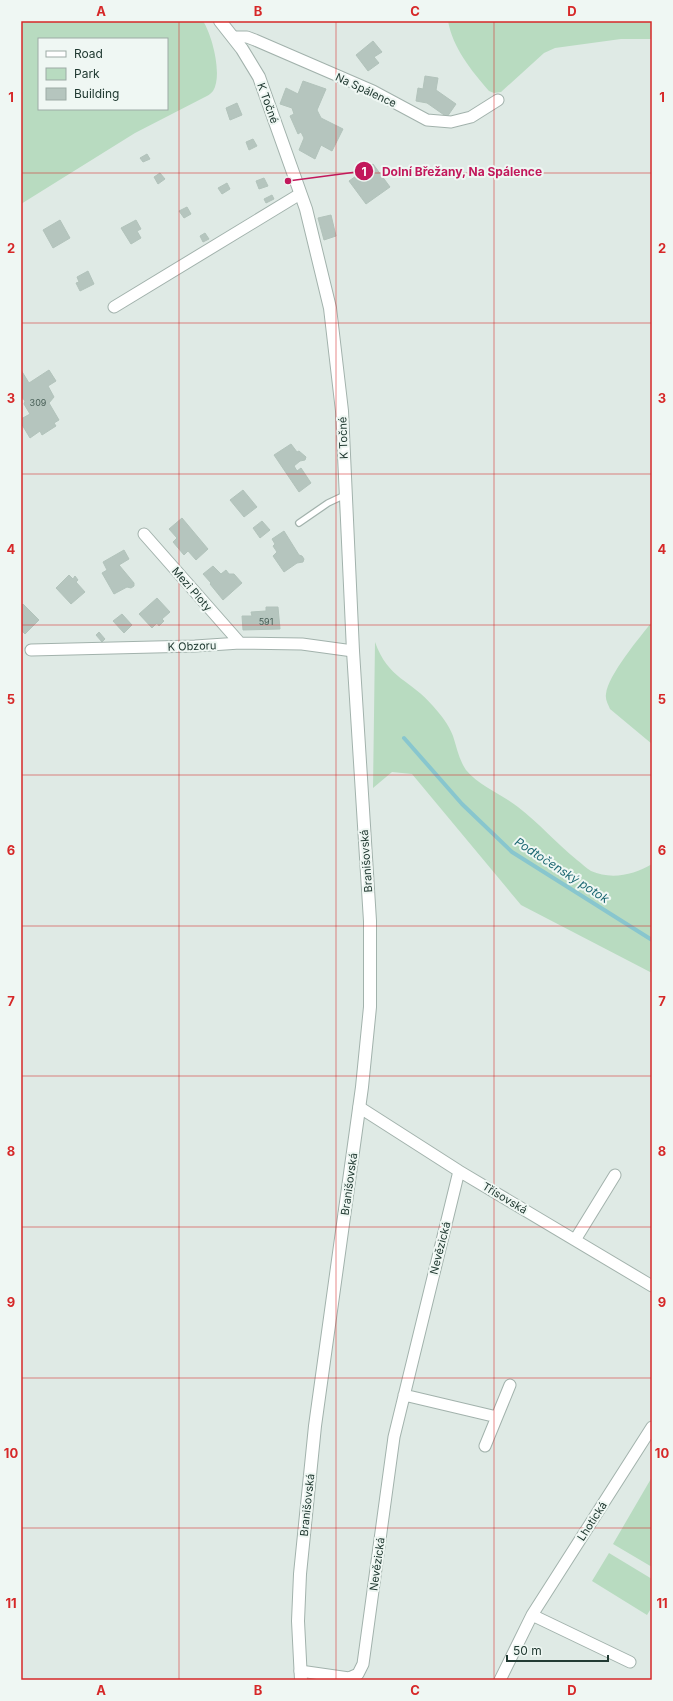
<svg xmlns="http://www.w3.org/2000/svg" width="673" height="1701" font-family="Inter,sans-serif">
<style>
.green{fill:#b8dbc0;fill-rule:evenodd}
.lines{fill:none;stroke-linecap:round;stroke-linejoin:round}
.stream{stroke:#88c6ce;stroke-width:4}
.building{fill:#b5c5be;stroke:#b2c3bb}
.service-casing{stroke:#a2b2ac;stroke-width:8}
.minor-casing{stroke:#a2b2ac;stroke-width:13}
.tertiary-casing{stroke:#a2b2ac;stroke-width:14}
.service{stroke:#fff;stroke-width:5.5}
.minor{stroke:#fff;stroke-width:11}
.tertiary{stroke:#fff;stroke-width:12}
.grid{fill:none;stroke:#d62828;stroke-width:1;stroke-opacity:0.55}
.labels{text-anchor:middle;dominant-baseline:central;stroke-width:4;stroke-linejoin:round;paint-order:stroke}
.number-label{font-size:9px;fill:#465d55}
.street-label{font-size:11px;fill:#213a32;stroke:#eff7f3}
.water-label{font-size:12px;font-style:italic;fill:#1d6873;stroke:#eff7f3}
.leader{fill:none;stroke:#c2185b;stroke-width:1.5}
.callout-dot{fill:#c2185b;stroke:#eff7f3;stroke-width:1.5}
.mark-label{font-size:12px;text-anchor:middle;font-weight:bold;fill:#fff}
.callout-label{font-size:12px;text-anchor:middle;font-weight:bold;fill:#c2185b;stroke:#eff7f3;stroke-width:4;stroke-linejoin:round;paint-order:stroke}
.neatline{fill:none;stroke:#d62828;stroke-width:1.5}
.grid-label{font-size:13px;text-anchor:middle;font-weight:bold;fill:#d62828}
</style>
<rect width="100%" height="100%" fill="#dfeae5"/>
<path class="green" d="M21,21H203C212,35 223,75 213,91C211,94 207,96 203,98L135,133L21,204ZM39,39H167V109H39Z
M448,21H652V39H621L555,48L544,53L501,92L494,93L489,91C471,70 453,48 448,21Z
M652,622V744L610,709C608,704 605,700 606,694C608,675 640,637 652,622Z
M375,642C388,679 411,680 433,706C441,715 449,725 453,736C457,748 459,760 466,770C480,787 502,794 518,807C539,823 556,843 577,860C581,863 586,868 591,871C611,880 634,875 652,864V973L521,905L412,774L392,772L373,788Z
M652,1477V1567L613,1544Z
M609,1553L652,1579V1607L647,1615L592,1581Z"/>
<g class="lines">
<path class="stream" d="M404,738L462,804L512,852L652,940"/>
</g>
<path class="building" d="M373,41L382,52L374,57L379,63L368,71L356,55Z
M425,76L438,78L436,90L456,104L447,117L427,103L416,101L418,88L423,89Z
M303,81L326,89L317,110L321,118L343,129L332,151L321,145L315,159L299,150L304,138L301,132L298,134L290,116L294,114L292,108L280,104L286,88L298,94Z
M237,103L242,115L230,120L226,108Z
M253,139L257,146L249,150L246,142Z
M147,154L150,159L143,162L140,158Z
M373,164L390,187L366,204L349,181Z
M160,173L165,179L158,184L154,177Z
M264,178L268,186L259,189L256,181Z
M227,183L230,189L222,194L218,188Z
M272,195L274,199L266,203L264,199Z
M187,207L191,214L184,218L179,211Z
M331,215L336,236L324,240L318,218Z
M60,220L70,238L53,248L43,230Z
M136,220L141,229L137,231L141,238L131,244L121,228Z
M205,233L209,239L203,242L200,236Z
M88,271L94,284L80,291L76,283L79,282L77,277Z
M21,370L29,383L49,370L56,381L48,386L54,397L49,403L59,420L54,423L56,426L42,435L40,431L30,438L21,423V419L30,414L24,404L25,401L21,396Z
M291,444L297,452L299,451L306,457L305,460L300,461L294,466L297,471L301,468L311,483L299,492L274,455Z
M243,490L257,507L244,517L230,500Z
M182,518L208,549L196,560L188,551L184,555L173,542L177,538L169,529Z
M262,521L270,530L260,538L253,528Z
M284,531L299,555L302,556L304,559L303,562L297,563L284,572L273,556L277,552L273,546L275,544L272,539Z
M124,550L129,559L119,565L134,583V586L131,588L127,587L114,594L102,573L107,570L103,562Z
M213,566L221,574L226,570L229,574H234L242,583L223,600L210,584L211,583L203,574Z
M69,575L73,579L75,576L78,580L76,582L85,592L71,604L56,588Z
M157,598L170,612L162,619L164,621L159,626L157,623L152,628L139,614Z
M23,604L39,620L25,634L21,630V606Z
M266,607H278L280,629L243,630L242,616H252L251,612L266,611Z
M122,614L132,625L124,633L113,621Z
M99,632L105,639L102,642L96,635Z"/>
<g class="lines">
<defs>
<path id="service" d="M299,523L328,503L345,495"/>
<path id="minor" d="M233,37H247L255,40L373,91L427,120L451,122L471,117L498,100
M114,307L300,194
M144,534L240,643
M31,650L195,646L240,643L302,644L353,651
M359,1107L459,1171L652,1286
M575,1240L615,1175
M404,1395L497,1417
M485,1446L510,1385
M532,1615L630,1662
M300,1671L349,1678L358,1674L363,1664L394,1437L459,1171
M500,1680L532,1615L652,1427"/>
<path id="tertiary" d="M220,21L242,49L259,77L306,209L330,308L342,411L353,651L370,921V1007L362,1087L315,1426L300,1574L298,1621L301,1680"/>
</defs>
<use href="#service" class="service-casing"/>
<use href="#minor" class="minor-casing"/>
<use href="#tertiary" class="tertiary-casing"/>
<use href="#service" class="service"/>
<use href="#minor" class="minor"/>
<use href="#tertiary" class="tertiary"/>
</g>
<path class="grid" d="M179,21V1680M336,21V1680M494,21V1680M21,173H652M21,323H652M21,474H652M21,625H652M21,775H652M21,926H652M21,1076H652M21,1227H652M21,1378H652M21,1528H652"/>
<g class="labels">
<g class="number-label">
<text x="38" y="402">309</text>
<text x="266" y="621">591</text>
</g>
<g class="street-label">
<text transform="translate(366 90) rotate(25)">Na Spálence</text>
<text transform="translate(268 103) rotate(70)">K Točné</text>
<text transform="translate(343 438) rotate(-92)">K Točné</text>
<text transform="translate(192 589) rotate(49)">Mezi Ploty</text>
<text transform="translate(192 646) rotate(-2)">K Obzoru</text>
<text transform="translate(366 861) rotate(-94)">Branišovská</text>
<text transform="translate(349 1184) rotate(-82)">Branišovská</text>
<text transform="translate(505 1198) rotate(31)">Třísovská</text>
<text transform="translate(440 1248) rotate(-76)">Nevězická</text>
<text transform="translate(307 1505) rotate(-84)">Branišovská</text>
<text transform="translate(592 1521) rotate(-57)">Lhotická</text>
<text transform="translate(377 1564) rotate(-82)">Nevězická</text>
</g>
<g class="water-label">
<text transform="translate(562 870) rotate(33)">Podtočenský potok</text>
</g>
</g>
<path class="leader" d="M288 181L364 171"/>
<g class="callout-dot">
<circle cx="288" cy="181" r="4"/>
<circle cx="364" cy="171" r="10"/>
</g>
<g class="mark-label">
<text x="364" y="176">1</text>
</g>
<g class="callout-label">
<text x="462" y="176">Dolní Břežany, Na Spálence</text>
</g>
<rect width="673" height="1701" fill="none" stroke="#eff7f3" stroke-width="44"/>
<rect x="38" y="38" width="130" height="72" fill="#eff7f3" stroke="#9daba6"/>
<rect x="46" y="51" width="20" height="6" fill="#ffffff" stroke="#9daba6"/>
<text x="74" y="58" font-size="12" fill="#213a32">Road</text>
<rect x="46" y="68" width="20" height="12" fill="#b8dbc0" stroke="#9daba6"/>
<text x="74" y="78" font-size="12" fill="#213a32">Park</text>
<rect x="46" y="88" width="20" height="12" fill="#b5c5be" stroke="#9daba6"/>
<text x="74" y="98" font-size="12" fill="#213a32">Building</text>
<path d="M507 1655v6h101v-6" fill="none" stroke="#213a32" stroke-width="2"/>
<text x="513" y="1655" font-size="12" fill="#213a32" stroke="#eff7f3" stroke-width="3" paint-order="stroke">50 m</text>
<rect x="22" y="22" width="629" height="1657" class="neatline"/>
<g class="grid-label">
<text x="101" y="16">A</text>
<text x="258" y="16">B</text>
<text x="415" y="16">C</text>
<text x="572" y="16">D</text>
<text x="11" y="102">1</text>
<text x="662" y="102">1</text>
<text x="11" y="253">2</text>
<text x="662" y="253">2</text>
<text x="11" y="403">3</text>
<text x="662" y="403">3</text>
<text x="11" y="554">4</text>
<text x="662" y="554">4</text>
<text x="11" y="704">5</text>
<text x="662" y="704">5</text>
<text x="11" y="855">6</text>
<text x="662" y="855">6</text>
<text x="11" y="1006">7</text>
<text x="662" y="1006">7</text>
<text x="11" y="1156">8</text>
<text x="662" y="1156">8</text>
<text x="11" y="1307">9</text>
<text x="662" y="1307">9</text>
<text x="11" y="1458">10</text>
<text x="662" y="1458">10</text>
<text x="11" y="1608">11</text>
<text x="662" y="1608">11</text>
<text x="101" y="1695">A</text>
<text x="258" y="1695">B</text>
<text x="415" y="1695">C</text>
<text x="572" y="1695">D</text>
</g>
</svg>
